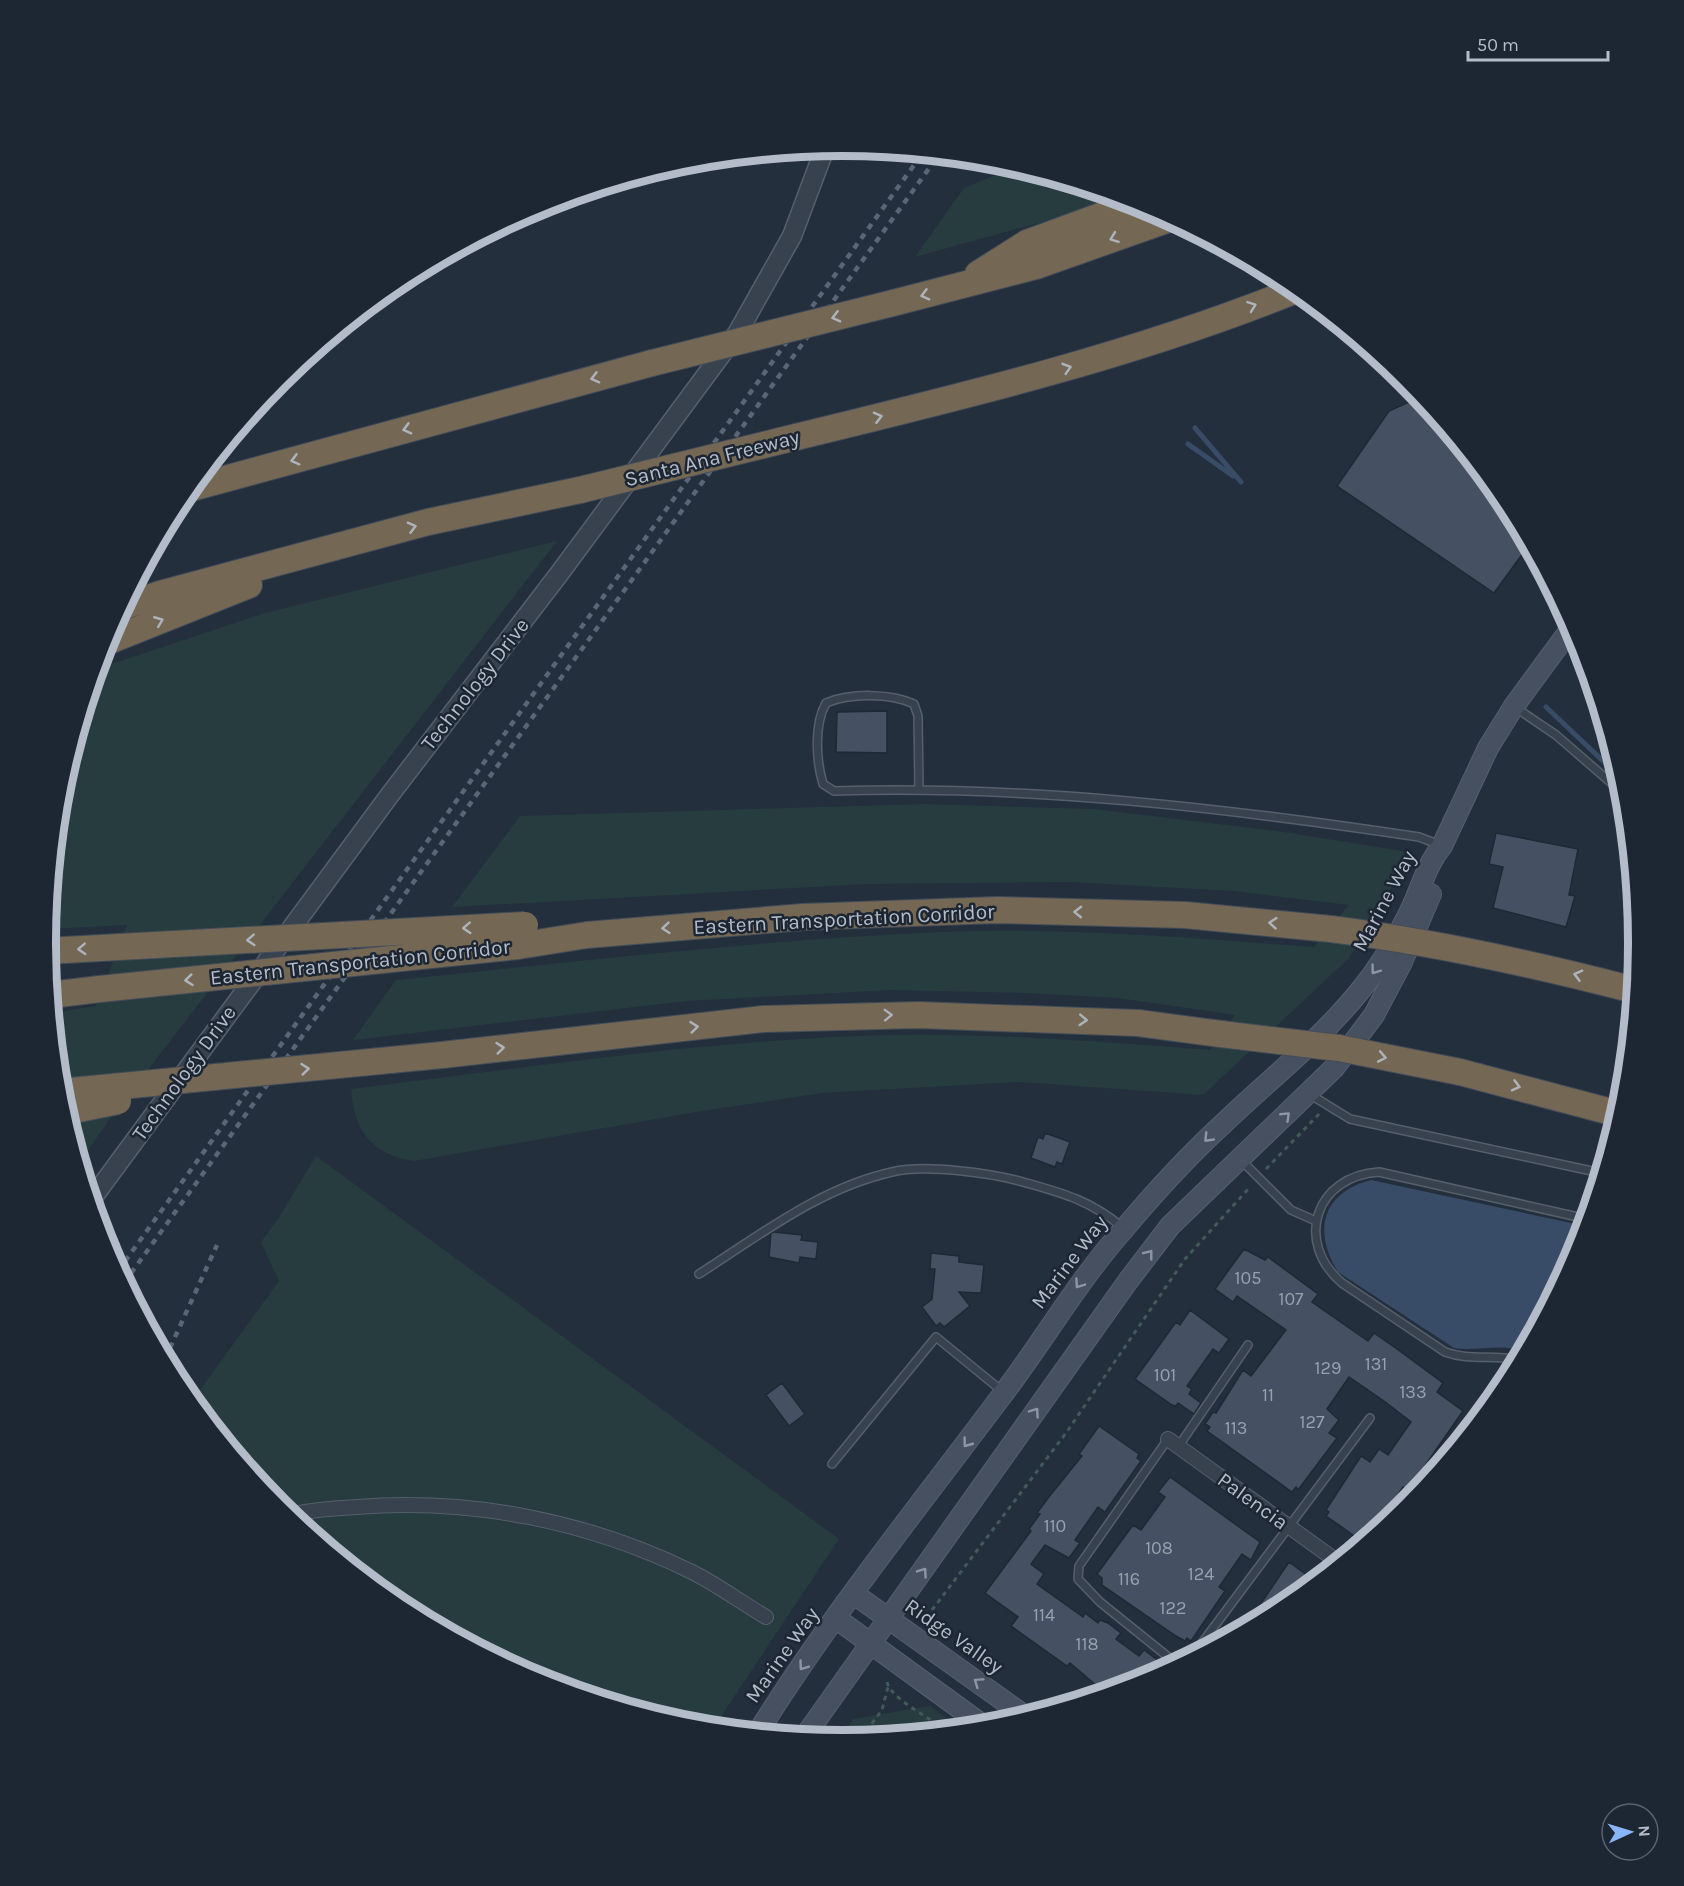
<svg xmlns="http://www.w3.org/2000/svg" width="1684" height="1886" font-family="Karla,sans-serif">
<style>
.green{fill:#263c3f}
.water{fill:#394c67}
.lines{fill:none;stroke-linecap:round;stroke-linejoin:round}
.stream{stroke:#394c67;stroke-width:5}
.building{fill:#455162;stroke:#1f2835;stroke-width:1.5}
.service-casing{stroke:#565f6c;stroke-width:10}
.minor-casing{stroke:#565f6c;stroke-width:16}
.tertiary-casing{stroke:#565f6c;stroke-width:21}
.secondary-casing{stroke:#565f6c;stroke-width:22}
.motorway-casing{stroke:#434c59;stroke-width:28}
.path{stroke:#44595c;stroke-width:3;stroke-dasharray:4.5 4.5;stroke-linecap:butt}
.service{stroke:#38414e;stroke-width:7}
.minor{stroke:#38414e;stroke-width:14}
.tertiary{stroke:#38414e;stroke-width:18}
.secondary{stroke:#465061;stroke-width:20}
.motorway{stroke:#746855;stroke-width:26}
.rail{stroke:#5a6575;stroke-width:4.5;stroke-dasharray:6 6;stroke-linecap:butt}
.motorway-bridge-casing{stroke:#434c59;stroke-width:28;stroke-linecap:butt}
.motorway-bridge{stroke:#746855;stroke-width:26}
.oneway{stroke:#aeb4bd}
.oneway2{stroke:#8e96a5}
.labels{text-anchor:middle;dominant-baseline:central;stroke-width:5;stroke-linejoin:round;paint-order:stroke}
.number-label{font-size:18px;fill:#98a1af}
.street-label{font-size:21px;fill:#b4bcc9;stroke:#1d2633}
.rim{fill:none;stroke:#b4bcc9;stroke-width:8}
</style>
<rect width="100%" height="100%" fill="#242f3e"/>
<path class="green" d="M1015,167L1114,197L1071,214L915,257L964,188Z
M557,541L109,1120L80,1162L60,1098L52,1013L96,1006L127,925L46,929L60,787L96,669L265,613Z
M925,804L1094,809L1277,831L1409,852L1385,901L1349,958L1203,1095L1020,1082L822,1093L702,1111L414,1161C371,1155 354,1130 351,1089C519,1069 688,1043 856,1036C974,1031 1092,1041 1210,1050L1235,1015L1118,998L1025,993L889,990L687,1001L353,1040L396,980C576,962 758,940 939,932C1064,927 1190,938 1314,947L1349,905L1234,891L1070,882L866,884L452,907L520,816Z
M316,1156L839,1539L714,1727L686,1725L537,1679L399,1605L278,1506L192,1401L279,1281L261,1242L280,1216Z
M930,1706L960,1728L840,1740L853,1719Z"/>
<path class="water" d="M1371,1180L1585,1226L1578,1248L1523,1352C1503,1342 1476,1352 1454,1348L1338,1272C1313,1232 1321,1193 1371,1180Z"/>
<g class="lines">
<path class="stream" d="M1195,428L1241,482
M1188,444L1233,476
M1546,707L1621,778"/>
</g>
<path class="building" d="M1420,397L1505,501L1529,545L1494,593L1337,486L1389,411Z
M887,711V753L836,752L837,712Z
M1496,833L1578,849L1569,895L1575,896L1566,927L1493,908L1503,867L1489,864Z
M1045,1133L1070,1142L1062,1164L1057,1162L1055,1167L1031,1158L1038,1137L1043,1139Z
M774,1232L802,1235L801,1240L818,1242L816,1259L800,1257L799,1263L769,1257L771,1233Z
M1244,1249L1265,1260L1268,1257L1318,1294L1312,1302L1368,1341L1374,1333L1397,1349L1443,1383L1437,1392L1463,1411L1422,1470L1406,1489L1403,1487L1372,1534L1363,1542L1326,1516L1329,1512L1326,1510L1361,1456L1370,1462L1379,1449L1388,1455L1411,1422L1384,1401L1349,1377L1327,1409L1339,1420L1329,1433L1337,1438L1298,1490L1296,1487L1292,1492L1207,1431L1210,1427L1205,1424L1213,1412L1216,1413L1243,1370L1251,1376L1286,1330L1237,1296L1233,1302L1215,1289Z
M931,1253L959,1256V1262L984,1265L981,1293L959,1292L970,1306L944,1327L940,1323L936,1326L922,1307L932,1299L935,1269H930Z
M1190,1310L1229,1339L1219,1353L1213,1349L1187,1386L1192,1389L1189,1394L1201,1403L1194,1414L1178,1403L1176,1406L1172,1405L1135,1379L1176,1322L1180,1325Z
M782,1383L805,1414L789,1426L766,1395Z
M1099,1426L1139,1454L1137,1458L1141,1461L1105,1512L1098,1507L1075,1540L1080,1543L1069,1558L1045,1545L1031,1564L1044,1574L1037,1584L1083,1617L1085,1613L1098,1623L1100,1620L1108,1623L1121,1633L1116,1639L1139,1656L1144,1650L1163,1664L1154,1676L1147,1679L1104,1692L1070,1663L1067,1666L1011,1626L1018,1617L985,1593L1031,1531L1029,1529L1040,1514L1037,1513L1048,1498L1082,1456L1079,1454Z
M1170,1477L1260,1542L1251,1560L1242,1554L1219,1587L1225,1591L1191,1641L1187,1638L1185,1641L1176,1636L1102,1585V1578L1097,1574L1133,1525L1141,1530L1165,1497L1158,1492Z
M1289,1562L1315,1581L1284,1606L1245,1627Z"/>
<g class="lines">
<defs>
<path id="service" d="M1516,708L1556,735L1624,794
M919,789L918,716L914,704C890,693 850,693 826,703C814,724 816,760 823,784L834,791C1030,785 1225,808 1419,837L1440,845
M1311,1095L1350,1119L1601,1173
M1242,1161L1291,1210L1316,1221
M699,1274C760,1235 820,1188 892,1172C925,1164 991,1173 1023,1182C1062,1193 1090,1200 1122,1227
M1519,1360C1493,1354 1470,1361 1445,1352L1342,1283C1294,1242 1315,1176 1379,1172L1587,1219
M1168,1439L1079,1566L1078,1579L1100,1602L1172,1660L1180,1661
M1178,1447L1248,1345
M832,1464L936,1337L1002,1391
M1193,1655L1370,1418"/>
<path id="minor" d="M1168,1439L1338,1562
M289,1515C311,1510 334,1508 357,1507C472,1498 588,1521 692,1572C718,1585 742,1603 766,1617"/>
<path id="tertiary" d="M91,1200L389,796L559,574L738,332L792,236L825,148"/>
<path id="secondary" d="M854,1594L1025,1716
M837,1619L984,1726
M758,1732C830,1617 916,1510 997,1402C1041,1345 1076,1283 1124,1229C1155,1192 1189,1155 1225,1122C1270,1079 1319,1041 1359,992C1379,968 1396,940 1410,911C1421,889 1426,865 1442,846L1488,748L1514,706L1572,627
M805,1736L1128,1281L1170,1226L1334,1068L1374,1015L1402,962L1431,894"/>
<path id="motorway" d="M978,274L1027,243L1136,203
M893,303L1036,266L1169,219
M796,437C965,396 1135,355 1296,290
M188,489L652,363
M122,607L160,594L428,522L580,490
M104,643L249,585
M518,946L587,935L803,917L997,910L1185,915L1331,929
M46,951L119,947
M50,995L100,989
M442,1055L764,1019L918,1015L1138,1023L1221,1034
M1460,1072L1619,1114"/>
</defs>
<use href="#service" class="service-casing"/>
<use href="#minor" class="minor-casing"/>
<use href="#tertiary" class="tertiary-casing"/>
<use href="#secondary" class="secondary-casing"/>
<use href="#motorway" class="motorway-casing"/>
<path class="path" d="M1266,1169L1320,1113
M932,1610L1066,1433L1185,1259L1250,1187
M887,1682C890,1698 931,1719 946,1730
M861,1738L882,1710L888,1687"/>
<use href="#service" class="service"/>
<use href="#minor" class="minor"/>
<use href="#tertiary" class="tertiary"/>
<use href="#secondary" class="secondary"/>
<use href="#motorway" class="motorway"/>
<path class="rail" d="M118,1271L922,154
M124,1283L938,156
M165,1359L217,1245"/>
<defs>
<path id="motorway-bridge" d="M652,363L893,303
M580,490L796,437
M1331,929C1434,942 1534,964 1634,990
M119,947L525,925
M100,989L518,946
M1221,1034L1339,1048L1460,1072
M60,1092L442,1055
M64,1112L118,1101"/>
</defs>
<use href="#motorway-bridge" class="motorway-bridge-casing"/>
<use href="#motorway-bridge" class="motorway-bridge"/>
</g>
<defs><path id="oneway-chevron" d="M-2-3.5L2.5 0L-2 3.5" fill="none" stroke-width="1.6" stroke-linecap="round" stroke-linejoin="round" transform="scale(1.5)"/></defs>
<g class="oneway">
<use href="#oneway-chevron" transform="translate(1114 238) rotate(160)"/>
<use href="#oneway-chevron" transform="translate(925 295) rotate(165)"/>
<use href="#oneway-chevron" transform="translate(1252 306) rotate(-20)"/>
<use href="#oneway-chevron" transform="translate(836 317) rotate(166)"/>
<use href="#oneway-chevron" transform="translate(1067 368) rotate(-17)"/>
<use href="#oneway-chevron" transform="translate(595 378) rotate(165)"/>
<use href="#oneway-chevron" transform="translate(878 417) rotate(-14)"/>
<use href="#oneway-chevron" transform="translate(407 429) rotate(165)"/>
<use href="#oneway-chevron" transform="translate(295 460) rotate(165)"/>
<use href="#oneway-chevron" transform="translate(412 527) rotate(-15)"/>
<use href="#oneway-chevron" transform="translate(159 621) rotate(-22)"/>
<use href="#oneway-chevron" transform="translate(1078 912) rotate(-179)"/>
<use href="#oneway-chevron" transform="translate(1273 923) rotate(-175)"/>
<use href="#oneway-chevron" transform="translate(467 928) rotate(177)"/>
<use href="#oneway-chevron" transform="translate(666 928) rotate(175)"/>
<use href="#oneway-chevron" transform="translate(251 940) rotate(177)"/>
<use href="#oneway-chevron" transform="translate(82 949) rotate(177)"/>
<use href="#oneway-chevron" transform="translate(1578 975) rotate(-165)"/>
<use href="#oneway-chevron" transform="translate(189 980) rotate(174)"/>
<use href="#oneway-chevron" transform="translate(888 1015) rotate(-2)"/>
<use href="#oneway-chevron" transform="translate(1083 1020) rotate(3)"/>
<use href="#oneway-chevron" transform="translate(694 1027) rotate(-6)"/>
<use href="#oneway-chevron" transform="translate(500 1048) rotate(-6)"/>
<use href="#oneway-chevron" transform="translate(1382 1057) rotate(11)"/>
<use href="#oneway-chevron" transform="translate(305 1069) rotate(-6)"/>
<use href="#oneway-chevron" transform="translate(1516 1086) rotate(14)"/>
</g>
<g class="oneway2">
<use href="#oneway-chevron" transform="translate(1375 970) rotate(126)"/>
<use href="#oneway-chevron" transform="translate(1286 1116) rotate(-44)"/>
<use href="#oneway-chevron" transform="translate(1208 1138) rotate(134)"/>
<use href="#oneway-chevron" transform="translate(1149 1254) rotate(-52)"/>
<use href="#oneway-chevron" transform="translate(1079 1284) rotate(125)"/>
<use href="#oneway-chevron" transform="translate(1035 1412) rotate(-55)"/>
<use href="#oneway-chevron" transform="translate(967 1443) rotate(127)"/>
<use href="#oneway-chevron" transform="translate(923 1572) rotate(-55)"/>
<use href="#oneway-chevron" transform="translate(803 1666) rotate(126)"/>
<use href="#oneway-chevron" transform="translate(978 1682) rotate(-145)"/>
</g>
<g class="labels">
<g class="number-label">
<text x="1248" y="1278">105</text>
<text x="1291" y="1299">107</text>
<text x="1376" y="1364">131</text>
<text x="1328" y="1368">129</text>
<text x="1165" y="1375">101</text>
<text x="1413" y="1392">133</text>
<text x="1268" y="1395">11</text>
<text x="1312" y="1422">127</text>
<text x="1236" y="1428">113</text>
<text x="1055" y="1526">110</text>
<text x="1159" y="1548">108</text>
<text x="1201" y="1574">124</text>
<text x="1129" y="1579">116</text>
<text x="1173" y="1608">122</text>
<text x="1044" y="1615">114</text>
<text x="1087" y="1644">118</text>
</g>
<g class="street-label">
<text transform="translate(712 458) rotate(-14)">Santa Ana Freeway</text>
<text transform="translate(475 684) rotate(-52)">Technology Drive</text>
<text transform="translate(1384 901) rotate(-62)">Marine Way</text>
<text transform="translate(844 919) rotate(-3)">Eastern Transportation Corridor</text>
<text transform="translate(360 962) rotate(-6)">Eastern Transportation Corridor</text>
<text transform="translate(184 1073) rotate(-54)">Technology Drive</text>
<text transform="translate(1069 1262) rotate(-53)">Marine Way</text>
<text transform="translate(1253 1501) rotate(36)">Palencia</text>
<text transform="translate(954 1636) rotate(35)">Ridge Valley</text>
<text transform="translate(782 1655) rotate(-55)">Marine Way</text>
</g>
</g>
<path d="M0 0H1684V1886H0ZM842 156H842A786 786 0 0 1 1628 942V944A786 786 0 0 1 842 1730H842A786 786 0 0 1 56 944V942A786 786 0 0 1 842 156Z" fill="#1d2633" fill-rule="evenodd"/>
<path class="rim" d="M842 156H842A786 786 0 0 1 1628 942V944A786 786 0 0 1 842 1730H842A786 786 0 0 1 56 944V942A786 786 0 0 1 842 156Z"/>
<g transform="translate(1630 1832) rotate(86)"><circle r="28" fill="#1d2633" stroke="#59626f" stroke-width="1.5"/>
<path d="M0-4.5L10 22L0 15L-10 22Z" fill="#8ab4f8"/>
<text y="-9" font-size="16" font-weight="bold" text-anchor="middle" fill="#b4bcc9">N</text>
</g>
<path d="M1468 51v9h140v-9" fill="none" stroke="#b4bcc9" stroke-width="3"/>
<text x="1477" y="51" font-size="18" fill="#b4bcc9" stroke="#1d2633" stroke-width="4.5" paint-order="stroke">50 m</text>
</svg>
